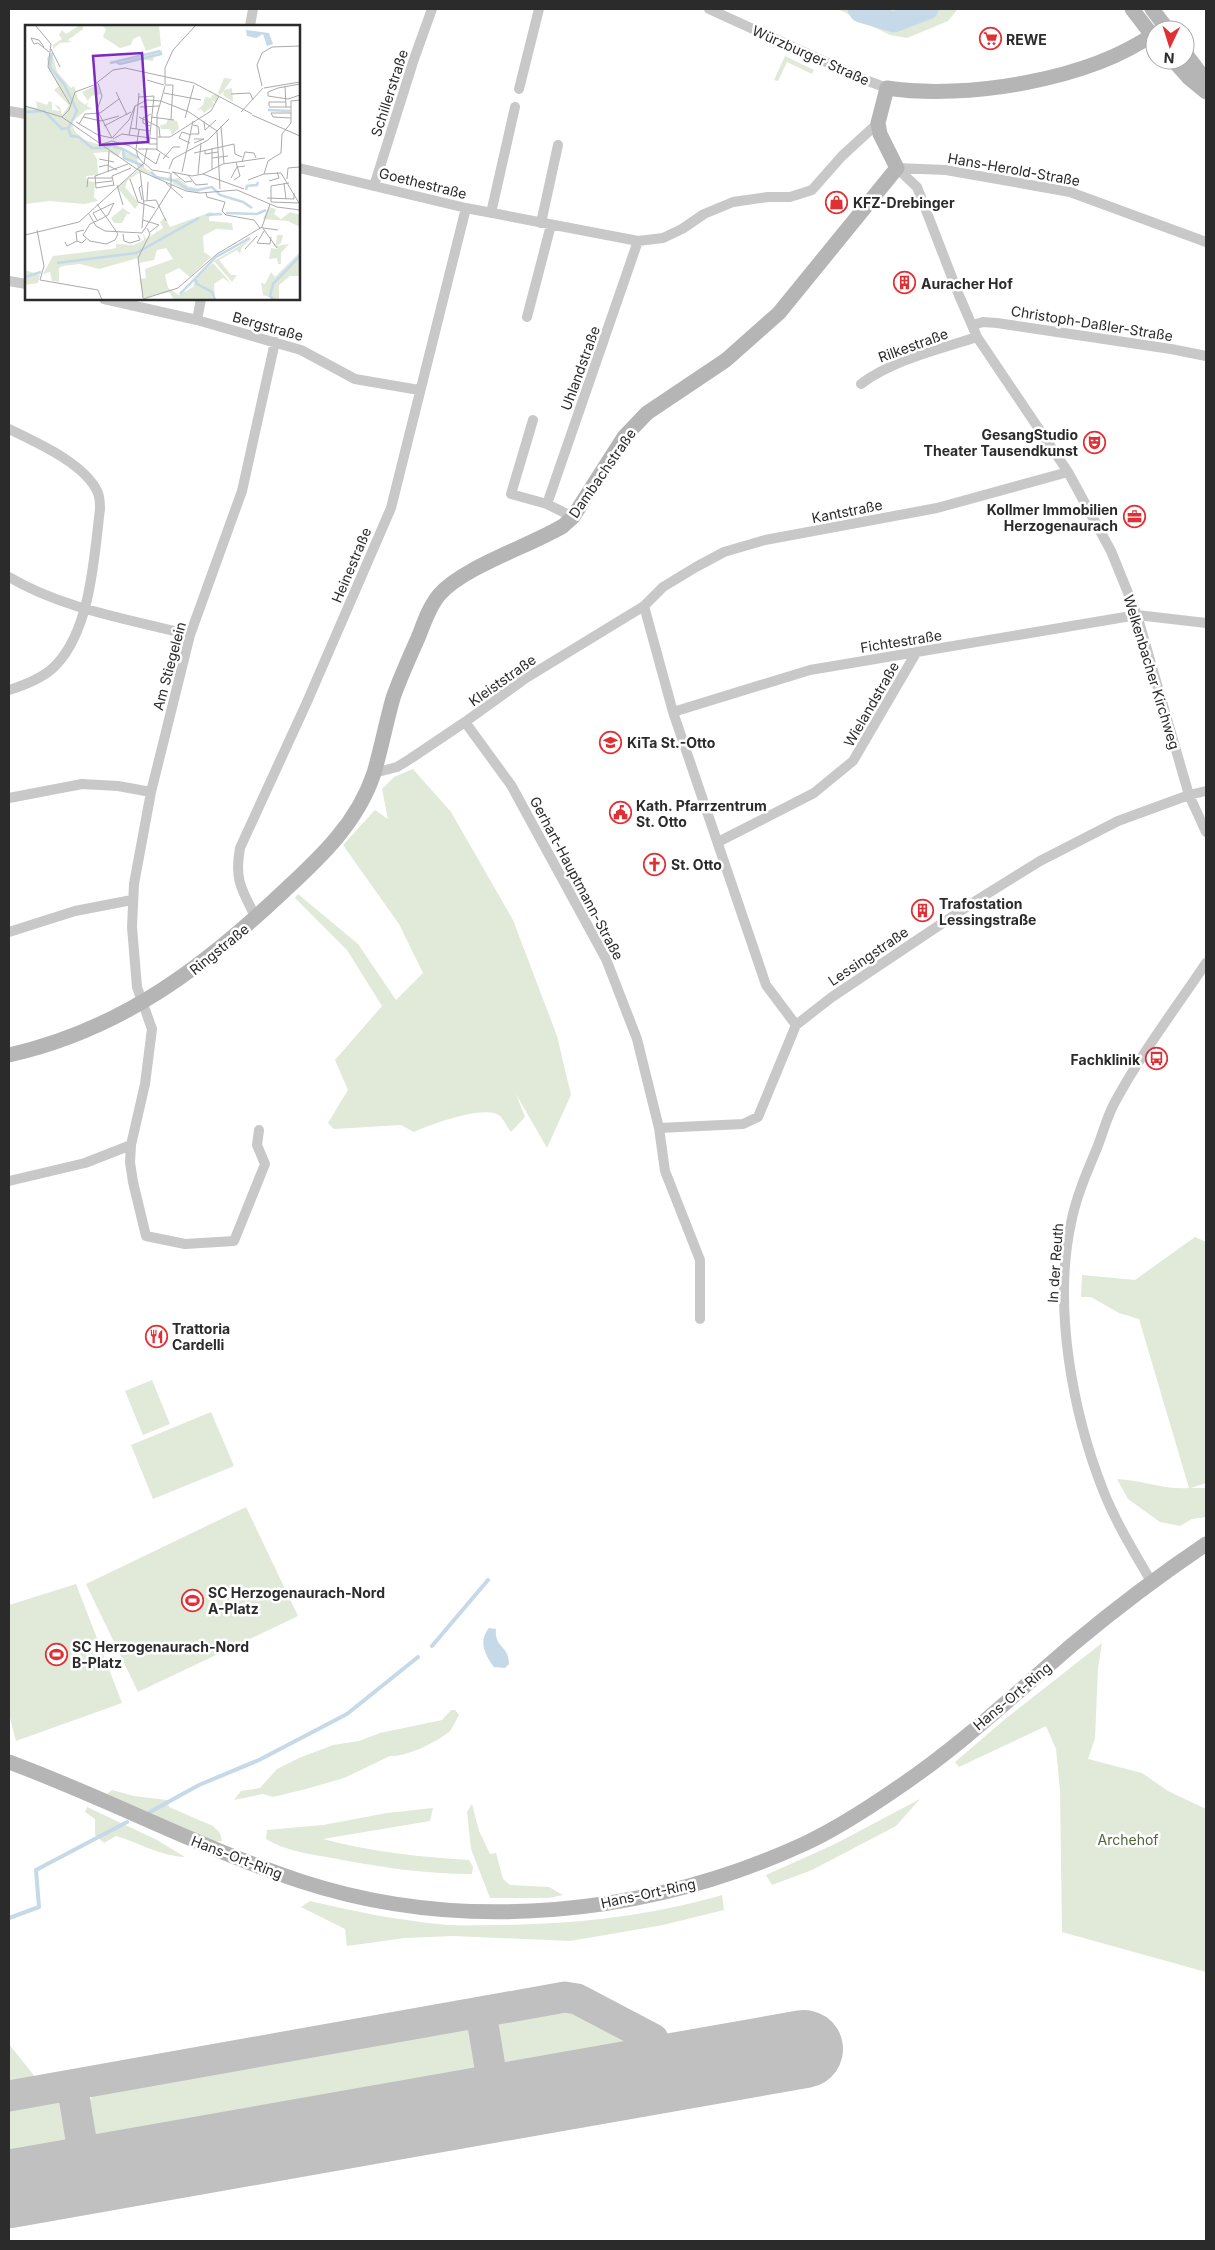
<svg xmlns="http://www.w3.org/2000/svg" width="1215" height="2250" font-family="Inter,sans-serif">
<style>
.green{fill:#e1e9d9}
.water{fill:#c5d9e9}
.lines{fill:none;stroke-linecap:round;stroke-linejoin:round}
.stream{stroke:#c5d9e9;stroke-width:4}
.river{stroke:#c5d9e9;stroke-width:21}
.taxiway{stroke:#c0c0c0;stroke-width:31}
.runway{stroke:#c0c0c0;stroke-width:78}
.street{stroke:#c8c8c8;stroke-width:10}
.secondary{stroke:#b5b5b5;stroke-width:15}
.labels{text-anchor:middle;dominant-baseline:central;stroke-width:5;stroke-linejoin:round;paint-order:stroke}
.poi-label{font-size:14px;font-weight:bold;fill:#2b2b2b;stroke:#fff;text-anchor:start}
.street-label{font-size:14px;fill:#2b2b2b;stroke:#fff}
.park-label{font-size:14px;fill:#4c653b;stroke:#fff}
.inset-river{fill:none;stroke:#c5d9e9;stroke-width:2.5}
.inset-road{fill:none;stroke:#aaa;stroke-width:1}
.view{fill:#7b2cbf;fill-opacity:0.15;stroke:#7b2cbf;stroke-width:2.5}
.inset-edge{fill:none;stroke:#2b2b2b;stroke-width:2.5}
</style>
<rect width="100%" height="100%" fill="#fff"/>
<path class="green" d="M838,9H958L948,21L907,38L890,35Z
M785,56L814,70L812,74L787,62L778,81L774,80Z
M413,769L451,812L513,920L557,1036L571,1095L547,1148L516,1094L525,1117L511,1132C508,1128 504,1120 500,1116C486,1104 429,1125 414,1132L401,1125L334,1129L328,1123L348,1090L335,1060L382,1006L347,950L295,898L298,894L358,944L396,1000L423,973L399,924L343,845L375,810L388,819L382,789L394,777Z
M1195,1237L1206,1242V1483L1191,1488H1206V1517L1192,1519L1180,1526L1160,1522L1128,1499L1117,1479C1141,1480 1164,1490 1189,1488L1139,1319L1119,1313L1091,1297H1081L1082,1275L1135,1280Z
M152,1380L170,1424L143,1435L125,1391Z
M211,1412L234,1466L153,1499L131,1445Z
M246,1507L298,1616L138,1692L86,1584Z
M76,1584L122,1703L16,1741L9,1714V1605Z
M1102,1643L1098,1668L1095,1738L1088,1759L1142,1773L1168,1791L1206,1809V1972L1062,1932L1060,1790L1056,1749L1046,1726L959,1767L955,1762L1004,1720Z
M451,1710H455L459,1715C456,1720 453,1728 449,1732C437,1742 406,1757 390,1756L344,1778L306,1789L273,1797L263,1794L234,1800L241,1791L260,1788L277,1769L299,1758L333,1745L359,1741L380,1733L442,1720Z
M112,1790L134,1796L167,1800L169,1807L213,1826L220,1833L222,1841H214L107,1794Z
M920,1799L896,1826L812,1870L772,1885L766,1875L835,1844Z
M472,1804L479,1831L490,1854L496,1853L503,1879L510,1885L549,1887L563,1895L548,1898H490L471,1849L467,1812Z
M87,1807L157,1840L185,1857C160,1856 140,1843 116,1836L104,1843L95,1835V1819L85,1812Z
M433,1808L430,1821L323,1839C371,1852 420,1857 469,1860L473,1867L472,1874C424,1874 379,1867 332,1858C310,1854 285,1851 266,1839L267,1830L323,1825L387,1813Z
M722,1895L724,1910L663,1925L570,1941L453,1936L405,1938L347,1946L345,1929L301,1907L310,1901C356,1912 401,1921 448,1925C465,1926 484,1925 501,1925C576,1924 650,1916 722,1895Z
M570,2004L632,2036L635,2046C631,2054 624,2061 616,2063C602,2068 528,2080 517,2076C506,2072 499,2061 496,2050C494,2040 495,2026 503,2018C511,2011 558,2005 570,2004Z
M448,2023C488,2022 495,2071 459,2091L126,2150C118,2150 110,2150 103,2146C79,2132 81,2099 103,2086Z
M9,2044L36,2078L9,2083Z
M46,2096C53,2097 62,2098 67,2104C77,2116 78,2144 65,2154C51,2166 26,2167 9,2170V2102Z"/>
<path class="water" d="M489,1628L496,1629C494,1648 509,1645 509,1664L505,1668L494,1667C485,1655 478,1641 489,1628Z"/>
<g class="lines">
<path class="stream" d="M432,1646L488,1580
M150,1812L199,1785L259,1760L347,1714L418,1657
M9,1918L39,1907L36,1870L127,1822"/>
<path class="river" d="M858,9L860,12L894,22L928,9"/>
<path class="taxiway" d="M481,2013L496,2103
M72,2085L87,2175
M9,2096L565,1997L577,1999L653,2039L662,2074"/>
<path class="runway" d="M9,2189L804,2049"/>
<path class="street" d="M709,9L868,81L887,88
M250,26L253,9
M519,89L539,9
M9,111L26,114
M299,168L466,208L638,241L663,238L682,229L704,214L733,202L768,197H790L812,190L842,156L878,123
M897,168L917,187L958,293L977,337L1068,472L1111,551L1137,615L1189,795L1206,832
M897,168L946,170L1070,192L1206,242
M374,186L414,59L432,9
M491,213L515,107
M541,223L558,145
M9,281L26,284
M104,299L197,320L301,350L355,379L419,390
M527,317L551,225
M197,320L201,299
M973,325L983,322L997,323L1171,349L1206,356
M861,384C892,360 940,349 977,337
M533,420L511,494L547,504L573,517
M9,429C36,442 86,464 98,493C100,498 100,504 100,509C94,557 91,628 56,665C44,678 25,685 9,690
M547,504L638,241
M9,577C63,609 129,619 190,635
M644,606L673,712L766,985L796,1025
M673,712L810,670L1137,615L1206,623
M465,722L511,785L606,959L637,1039L659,1128L665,1171L700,1260V1319
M374,773L397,767L410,759L465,722L526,678L644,606L663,587L696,567L724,552L765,540L937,508L1068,472
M9,798L82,784L118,786L151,792
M718,842L814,793L853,761L916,653
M256,918C242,890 234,880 240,848L307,702L391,508L466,208
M9,932L75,911L132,900
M659,1128L743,1124L758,1117L796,1025L832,997L974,902L1040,861L1118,821L1189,795L1206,791
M259,1130L257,1145L265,1164L234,1241L185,1244L146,1236L133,1182L130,1162L131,1145L145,1084L152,1029L137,987L132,927L134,884L151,792L190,635L242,491L275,342
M9,1181L85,1163L131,1145
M1152,1583C1134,1552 1116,1523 1103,1490C1072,1411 1053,1306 1071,1223C1076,1197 1087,1172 1097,1148C1103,1133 1107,1116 1115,1102C1141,1054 1175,1009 1206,963"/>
<path class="secondary" d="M1132,9L1155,39
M1152,9L1168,30
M1185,53L1206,81
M1173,60L1189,78L1206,92
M9,1055C120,1030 203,968 284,891C321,857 358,822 374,773C381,749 386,723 393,698C400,678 409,658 418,638C424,623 429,607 439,595C463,567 530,546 563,526L573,517L624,437L647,413L726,360L779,313L897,168L880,134L878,123L887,88C966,100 1089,80 1155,33
M9,1762C107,1798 200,1848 300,1881C464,1935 649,1915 804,1844C836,1829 867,1809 896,1789C959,1747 1015,1694 1072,1645C1115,1609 1160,1575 1206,1544"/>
</g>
<defs>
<symbol id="supermarket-ring" viewBox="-11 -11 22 22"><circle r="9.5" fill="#fff" stroke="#df3135" stroke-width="1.5"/><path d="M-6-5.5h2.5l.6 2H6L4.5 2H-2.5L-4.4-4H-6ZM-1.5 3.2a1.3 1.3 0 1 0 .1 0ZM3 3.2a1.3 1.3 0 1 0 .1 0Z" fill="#df3135"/></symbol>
<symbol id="shop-ring" viewBox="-11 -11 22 22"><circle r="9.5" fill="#fff" stroke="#df3135" stroke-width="1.5"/><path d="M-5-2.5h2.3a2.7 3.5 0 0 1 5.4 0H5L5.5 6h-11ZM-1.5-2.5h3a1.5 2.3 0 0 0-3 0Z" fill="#df3135"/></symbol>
<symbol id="building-ring" viewBox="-11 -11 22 22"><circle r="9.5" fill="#fff" stroke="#df3135" stroke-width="1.5"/><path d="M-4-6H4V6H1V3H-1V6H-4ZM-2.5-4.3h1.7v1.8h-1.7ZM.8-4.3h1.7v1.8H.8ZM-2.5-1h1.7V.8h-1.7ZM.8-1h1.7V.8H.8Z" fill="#df3135"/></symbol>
<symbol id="theatre-ring" viewBox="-11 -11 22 22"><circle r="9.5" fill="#fff" stroke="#df3135" stroke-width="1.5"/><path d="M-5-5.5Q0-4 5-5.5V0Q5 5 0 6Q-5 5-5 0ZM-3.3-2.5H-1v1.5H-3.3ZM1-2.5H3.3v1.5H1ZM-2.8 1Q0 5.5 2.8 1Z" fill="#df3135"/></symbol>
<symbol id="office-ring" viewBox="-11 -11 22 22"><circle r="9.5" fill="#fff" stroke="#df3135" stroke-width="1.5"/><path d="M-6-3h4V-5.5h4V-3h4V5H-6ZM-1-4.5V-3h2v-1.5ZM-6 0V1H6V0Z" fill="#df3135"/></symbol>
<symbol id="school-ring" viewBox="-11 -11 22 22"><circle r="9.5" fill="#fff" stroke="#df3135" stroke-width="1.5"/><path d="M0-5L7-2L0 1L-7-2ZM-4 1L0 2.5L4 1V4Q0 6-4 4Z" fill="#df3135"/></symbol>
<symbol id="civic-ring" viewBox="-11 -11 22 22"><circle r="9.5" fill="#fff" stroke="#df3135" stroke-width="1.5"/><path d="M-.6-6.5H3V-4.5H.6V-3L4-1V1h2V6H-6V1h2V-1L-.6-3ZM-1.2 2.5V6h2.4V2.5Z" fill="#df3135"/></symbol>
<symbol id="church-ring" viewBox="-11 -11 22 22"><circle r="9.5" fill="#fff" stroke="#df3135" stroke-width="1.5"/><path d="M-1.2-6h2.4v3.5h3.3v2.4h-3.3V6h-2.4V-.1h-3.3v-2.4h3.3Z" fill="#df3135"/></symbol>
<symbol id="bus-ring" viewBox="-11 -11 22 22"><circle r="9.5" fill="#fff" stroke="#df3135" stroke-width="1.5"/><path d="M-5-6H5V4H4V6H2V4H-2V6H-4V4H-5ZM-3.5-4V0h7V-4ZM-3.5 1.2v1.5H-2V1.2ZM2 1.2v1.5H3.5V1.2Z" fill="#df3135"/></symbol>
<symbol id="restaurant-ring" viewBox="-11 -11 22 22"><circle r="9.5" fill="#fff" stroke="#df3135" stroke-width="1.5"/><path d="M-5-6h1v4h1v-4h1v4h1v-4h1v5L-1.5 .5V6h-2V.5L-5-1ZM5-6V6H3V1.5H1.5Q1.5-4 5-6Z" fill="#df3135"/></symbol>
<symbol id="stadium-ring" viewBox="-11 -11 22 22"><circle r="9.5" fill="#fff" stroke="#df3135" stroke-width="1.5"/><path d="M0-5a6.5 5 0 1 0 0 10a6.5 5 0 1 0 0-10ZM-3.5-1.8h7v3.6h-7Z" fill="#df3135"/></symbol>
</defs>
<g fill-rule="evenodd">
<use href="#supermarket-ring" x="978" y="26" width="25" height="25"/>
<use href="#shop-ring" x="824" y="190" width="25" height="25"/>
<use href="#building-ring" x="892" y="270" width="25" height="25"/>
<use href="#theatre-ring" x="1082" y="430" width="25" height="25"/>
<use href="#office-ring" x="1122" y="504" width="25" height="25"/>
<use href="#school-ring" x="598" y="730" width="25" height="25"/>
<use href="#civic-ring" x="608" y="800" width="25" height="25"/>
<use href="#church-ring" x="642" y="852" width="25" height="25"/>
<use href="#building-ring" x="910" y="898" width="25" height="25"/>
<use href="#bus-ring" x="1144" y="1046" width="25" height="25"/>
<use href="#restaurant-ring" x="144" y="1324" width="25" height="25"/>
<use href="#stadium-ring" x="180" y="1588" width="25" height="25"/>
<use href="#stadium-ring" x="44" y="1642" width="25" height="25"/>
</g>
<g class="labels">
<g class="poi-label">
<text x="1006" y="39">REWE</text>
<text x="853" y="202">KFZ-Drebinger</text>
<text x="921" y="283">Auracher Hof</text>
<text x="1078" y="434" text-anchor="end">GesangStudio<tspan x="1078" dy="16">Theater Tausendkunst</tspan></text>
<text x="1118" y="509" text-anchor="end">Kollmer Immobilien<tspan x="1118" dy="16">Herzogenaurach</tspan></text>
<text x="627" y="742">KiTa St.-Otto</text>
<text x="636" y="805">Kath. Pfarrzentrum<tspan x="636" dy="16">St. Otto</tspan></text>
<text x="671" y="864">St. Otto</text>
<text x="939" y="903">Trafostation<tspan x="939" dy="16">Lessingstraße</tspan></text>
<text x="1140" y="1059" text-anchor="end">Fachklinik</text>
<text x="172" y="1328">Trattoria<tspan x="172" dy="16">Cardelli</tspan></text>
<text x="208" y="1592">SC Herzogenaurach-Nord<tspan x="208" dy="16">A-Platz</tspan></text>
<text x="72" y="1646">SC Herzogenaurach-Nord<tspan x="72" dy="16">B-Platz</tspan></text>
</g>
<g class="street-label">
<text transform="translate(811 55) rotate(24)">Würzburger Straße</text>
<text transform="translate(389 93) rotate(-72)">Schillerstraße</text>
<text transform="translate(1014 169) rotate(10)">Hans-Herold-Straße</text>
<text transform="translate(423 183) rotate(14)">Goethestraße</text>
<text transform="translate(1092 323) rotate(9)">Christoph-Daßler-Straße</text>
<text transform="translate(268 326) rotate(16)">Bergstraße</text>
<text transform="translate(913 345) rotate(-20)">Rilkestraße</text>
<text transform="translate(580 368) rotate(-70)">Uhlandstraße</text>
<text transform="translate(602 473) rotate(-55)">Dambachstraße</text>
<text transform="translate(847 511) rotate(-11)">Kantstraße</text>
<text transform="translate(351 565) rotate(-67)">Heinestraße</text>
<text transform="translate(901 641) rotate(-9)">Fichtestraße</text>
<text transform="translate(169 666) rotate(-75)">Am Stiegelein</text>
<text transform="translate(1152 672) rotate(73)">Welkenbacher Kirchweg</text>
<text transform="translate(502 680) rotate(-35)">Kleiststraße</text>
<text transform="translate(871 704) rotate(-60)">Wielandstraße</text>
<text transform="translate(577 878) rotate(62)">Gerhart-Hauptmann-Straße</text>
<text transform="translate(219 949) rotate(-39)">Ringstraße</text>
<text transform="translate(868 956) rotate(-34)">Lessingstraße</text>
<text transform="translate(1055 1263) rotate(-86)">In der Reuth</text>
<text transform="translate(1012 1696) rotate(-40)">Hans-Ort-Ring</text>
<text transform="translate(237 1857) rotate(21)">Hans-Ort-Ring</text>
<text transform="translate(648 1893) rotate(-12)">Hans-Ort-Ring</text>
</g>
<g class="park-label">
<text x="1128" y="1839">Archehof</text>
</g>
</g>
<g transform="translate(25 25)">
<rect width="275" height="275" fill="#fff"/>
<path d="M55,0H58V4L43,15L47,17L35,18L28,24V20L37,14L34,10L37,5L41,9ZM76,0H134L136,21L121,26L115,11L108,14L106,20L95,23L78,12L81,4ZM136,25L137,29L129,30L128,36L114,34L95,39L92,38ZM27,27L32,47L46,63L49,61L53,74L60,80L63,77L62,81L68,84L61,85L47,97L49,105L57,114L81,122L87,118L98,123L93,132L83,127L68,128L72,134L73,150L61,151L62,156L70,157L69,172L73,176L59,179L24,176L0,179V90L6,92L0,90V81L12,83L11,76L22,80L24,76L27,77V85L35,86L29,79L35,82L37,90L44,80L29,65L34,61L23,42L22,33ZM199,53L207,54L199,65L207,63L208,77L198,70L199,66L195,70L193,68ZM72,60L76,69L66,71L63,76L57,67ZM187,70H194L191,78L187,75L189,80L179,88L176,84L171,86L178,80L180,72L186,73ZM143,94L152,96L154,103L147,110L145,104H136L135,100L141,99ZM98,126L112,132L113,138L130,150L141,155L146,149V157L113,145L111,138L97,131ZM112,146L115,147L102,156L100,162L114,178L110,184L92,162ZM153,153L163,161L177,165L172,168L158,164L148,159V154ZM244,182L251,184L249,189L256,194L265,187L275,190V202L263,196L238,194ZM98,183L106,189H102L97,198H89L86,193ZM186,187L190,189L184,192V196L207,198L208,205L191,204L178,211L179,227L186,232L165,252L154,243L140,250L143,263L154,270L168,262L170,253L188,238L206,258L198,253L189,259L190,275H146L148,273L144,267L118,273L115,254L121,253L120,244L148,234L141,223L132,225L129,235L114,238L113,233L74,244L55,239L38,241L34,243V257L27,256L25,247L18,249L28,231L86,224L91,223V219L109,220L119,215L118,208L121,214L138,203L135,197L140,192L145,202ZM252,210H258L256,218L251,221L264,219L256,228V239H253L252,233L244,234L246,223L253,224L248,219H251ZM228,213L217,222L215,229L212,225L194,235L206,250H212L207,257L189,236ZM275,227V251H265L254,260V275L238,270L236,258L240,259L246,247L250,252ZM0,245L15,250L13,258L0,260Z" fill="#e1e9d9"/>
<path d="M221,5L244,8L248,19L242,21L238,9L231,13L222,11Z" fill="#c5d9e9"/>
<path class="inset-river" d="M27,28L25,42L39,59L52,86L43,104M91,37L95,39L136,29L135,26M85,38L135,26M243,85L265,86M0,87L19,86L37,104L43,103L46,111L54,112L67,123H80L89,119V122L98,124L99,133L119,141M98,124L114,133M126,147L131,152L151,156L162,164L172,165L187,162L195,170L218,177L227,183M221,165L222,161L232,160L233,157M201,188L232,189L241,185M181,190L197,189M32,238L111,228L174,193M0,252L16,247M170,253L172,259L187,267L190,275M155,269L191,232L225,213M249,275L245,271L248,259L275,231"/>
<path class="inset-road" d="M10,0L26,19L23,42L45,79M19,22L14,15L6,13L9,19L13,18L24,27M26,24L35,42M122,55L139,60M73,58L77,71L72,85L87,113M140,59V43L148,25L171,0M275,59L253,63L243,67V71L263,74L275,70M140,60H148L146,94M237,61L232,40L237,28L247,22L275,21M260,61L261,82M239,63L275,57M91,67L102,90M139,68L176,75M206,69L225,68L228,75M114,72L129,71L124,119H132M0,81L37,92L44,85L50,67L69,60L88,45L100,43L169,58L227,89M244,81V77H261M115,82L134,81M244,82H266M216,87L238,63M246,88L248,92L266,93M246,88H266M227,90L275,111M37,92L113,145L161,166L175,168L212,165L252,182L275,185M58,92L76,96L94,91M114,92L134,102L135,112M126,92L149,95M160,93L169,60M179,96L180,105L191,95M51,97L73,110L87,113M54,99L60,89L75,88L94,74M79,101L106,87M125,101L118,98V93L126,89M196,101L199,139M105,103L125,106M111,104L114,68M192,106L195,164M166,109H174L173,101L168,100M104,110L110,81M133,112H145L186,86L194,71M87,113L104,95L110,81L122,75L136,76L164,87L192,106M88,114L97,109L132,114M165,118L154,113L157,107L166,110M169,118L179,114H169M77,119L87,116L105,121L131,139L135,128M111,124L114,105M111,124L113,132L119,139M113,124H131L144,133M132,125V90L140,61M180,125V129L193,127M169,128L209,119L210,129L217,132M187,133L203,131M74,134L89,137M138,134L148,122H155M217,137L220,127L229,128L231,133M119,138L127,145L145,148M119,138L122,123M74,142L82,140L92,145M144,144L148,134L183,115L204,94M187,144V123M115,146L119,180L117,203M83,147L84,126M147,147L167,151L178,149L219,164M148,147L160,157L167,156M157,147L168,96M173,149L176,118M178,149L198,139L240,133M239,149L243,136L256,128L257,109L266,98V76L275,75M239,149L256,148L274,178M163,150L171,160L183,159M206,153L212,142L220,141M105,154L113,177L130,183M262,154L263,143L275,142M209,155L215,151L211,137M223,155L239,149M244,156L254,153L252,147M70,158L87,156M141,158L158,173M259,158L261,174M264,158L246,161V177L274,178L275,174M89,160L71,163L70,151L103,139M92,160L98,180M117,160L114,163L117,175M89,161L87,151L106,143M62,162L63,153H87M181,168L182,172L200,177L197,186L201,190L229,195L235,203M242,173L269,174V168M122,175L123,157M119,176L131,175L141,196M72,179L93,209M245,179L237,202L252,223M64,189L71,201L80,206L117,208L146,162V148M72,195L68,188L89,178L83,190L76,194L65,199L58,210L65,216L81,219L90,215L93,209M118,195L134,200L125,207M238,203L253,205M12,205L19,241L15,255L73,265L77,275M59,205L51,207L52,216L57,218L61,214M239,206L232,218L245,219L246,212M98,209L99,216L105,218L115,215L113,210M0,210L54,197L119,138M40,217L42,221L52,216M220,224L232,211M118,273L113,233L125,209L122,203M118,274L153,263L192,229L237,202"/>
<path class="view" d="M117,28L123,117L75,120L68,31Z"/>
<rect width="275" height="275" class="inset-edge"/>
</g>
<rect width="1215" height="2250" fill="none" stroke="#2b2b2b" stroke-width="20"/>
<g transform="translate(1170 45) rotate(184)"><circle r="24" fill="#ffffff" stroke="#aaaaaa"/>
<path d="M0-4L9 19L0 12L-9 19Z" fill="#df3135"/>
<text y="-8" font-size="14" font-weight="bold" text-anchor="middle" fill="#2b2b2b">N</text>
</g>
</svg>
